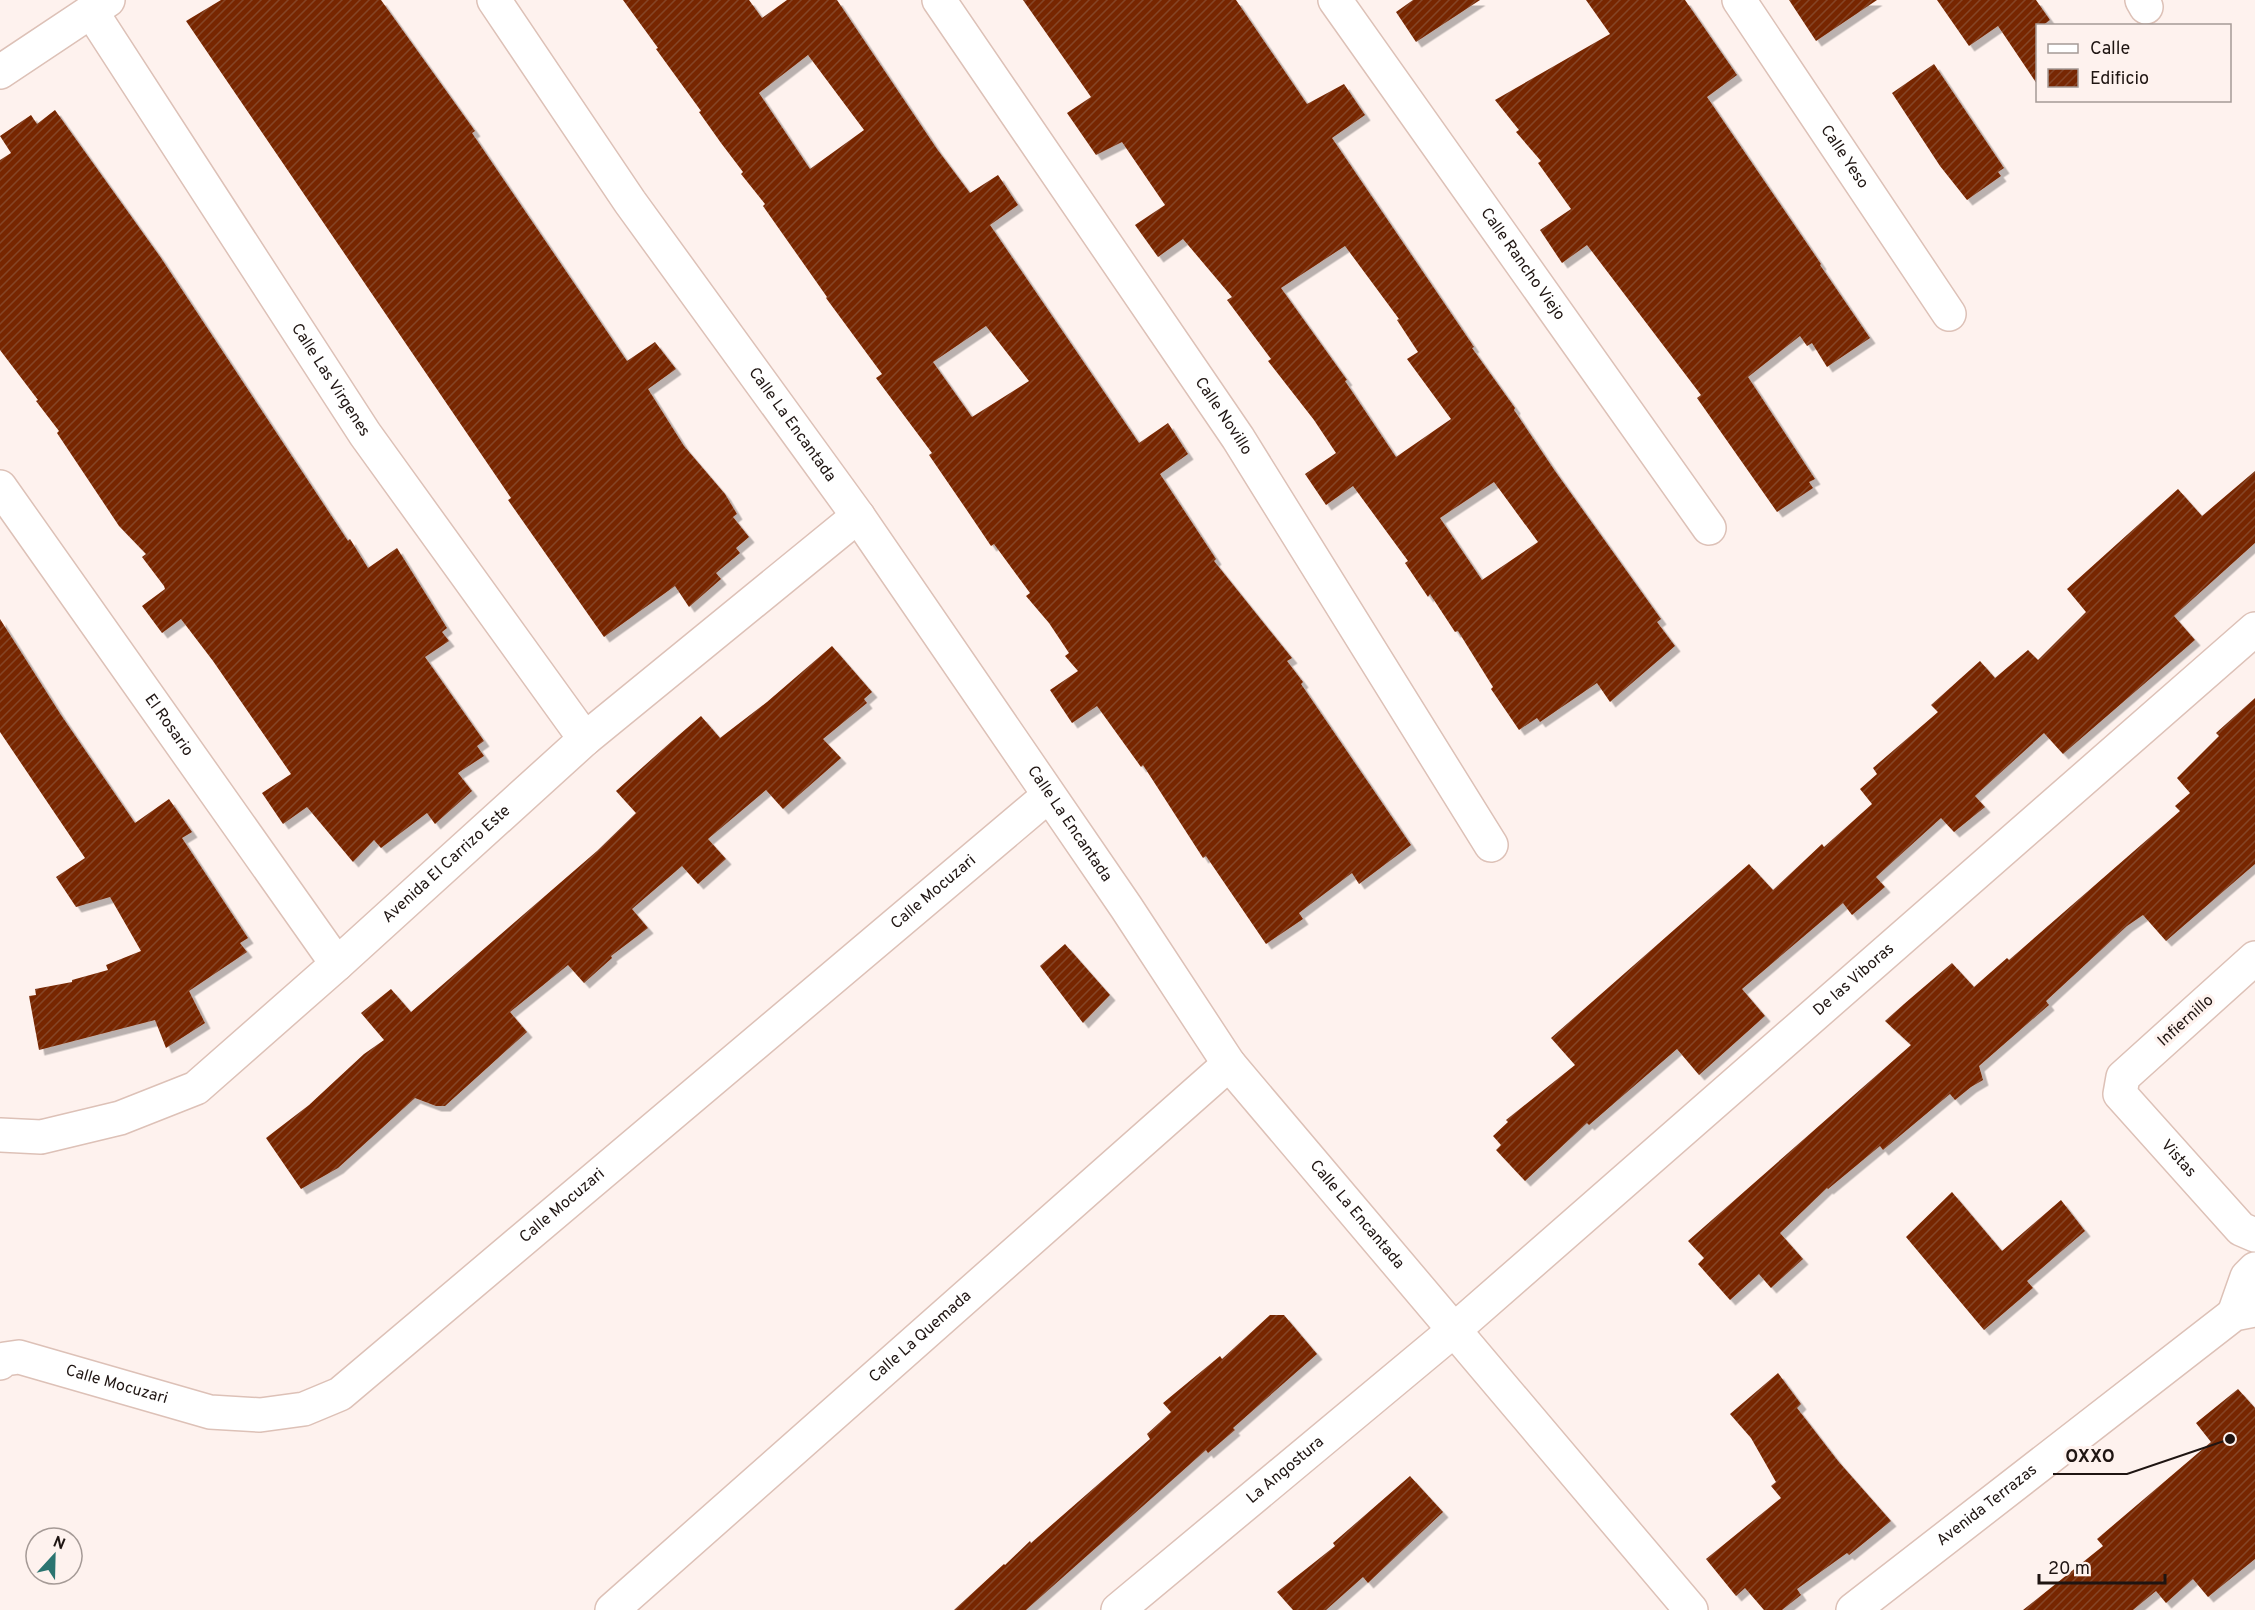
<svg xmlns="http://www.w3.org/2000/svg" width="2255" height="1610" font-family="Overpass,sans-serif">
<style>
.building{fill:url(#building-hatch);fill-rule:evenodd;filter:url(#shadow)}
.lines{fill:none;stroke-linecap:round;stroke-linejoin:round}
.street-casing{stroke:#ddc1b7;stroke-width:36}
.secondary-casing{stroke:#ddc1b7;stroke-width:36}
.street{stroke:#fff;stroke-width:33}
.secondary{stroke:#fff;stroke-width:33}
.labels{text-anchor:middle;dominant-baseline:central;stroke-width:6;stroke-linejoin:round;paint-order:stroke}
.street-label{font-size:16px;fill:#1f1512;stroke:#fef2ee}
.leader{fill:none;stroke:#1f1512;stroke-width:2}
.callout-dot{fill:#1f1512;stroke:#fef2ee;stroke-width:2}
.callout-label{font-size:18px;text-anchor:middle;font-weight:bold;fill:#1f1512;stroke:#fef2ee;stroke-width:6;stroke-linejoin:round;paint-order:stroke}
</style>
<defs>
<pattern id="building-hatch" width="6" height="6" patternUnits="userSpaceOnUse" patternTransform="scale(1.5)"><rect width="6" height="6" fill="#772703"/><path d="M-1 1l2-2M0 6l6-6M5 7l2-2" fill="none" stroke="#854427"/></pattern>
<filter id="shadow"><feDropShadow dx="5.5" dy="5.5" stdDeviation="0" flood-color="#0004"/></filter>
</defs>
<rect width="100%" height="100%" fill="#fef2ee"/>
<path class="building" d="M221,0H381L475,131L472,133L627,361L655,342L676,369L648,389L684,446L725,494L737,514L733,517L749,537L736,548L740,553L716,573L721,579L689,607L675,586L604,637L508,500L511,498L186,21Z
M623,0H749L762,18L787,0H837L937,149L970,193L998,175L1018,205L990,225L1139,443L1168,423L1188,454L1160,474L1216,559L1214,561L1292,658L1287,661L1303,682L1301,684L1411,845L1359,884L1352,873L1299,913L1303,919L1266,944L1206,856L1203,858L1143,765L1141,767L1097,706L1072,723L1050,690L1078,671L1065,656L1069,653L1049,623L1026,596L1030,593L994,544L991,546L966,509L929,455L932,453L876,378L882,374L826,298L827,297L763,206L765,204L741,174L743,172L721,143L699,112L701,111L656,49L658,48ZM808,55L864,130L810,169L759,93ZM986,326L1029,381L972,417L933,362Z
M1023,0H1236L1307,104L1344,84L1365,115L1332,138L1474,347L1472,348L1515,408L1514,410L1555,471L1661,619L1657,622L1675,646L1610,702L1597,683L1540,722L1537,718L1519,730L1491,689L1493,687L1458,631L1455,632L1430,594L1428,597L1405,563L1408,561L1353,486L1326,505L1305,474L1336,453L1314,420L1268,361L1271,359L1227,300L1232,297L1183,239L1158,257L1135,225L1165,205L1122,142L1096,155L1067,113L1091,97ZM1345,246L1399,319L1397,320L1418,352L1407,359L1451,419L1396,457L1345,381L1347,380L1281,288ZM1494,482L1538,542L1482,580L1440,518Z
M1413,0H1480L1416,42L1396,12Z
M1586,0H1685L1737,75L1707,97L1821,264L1820,265L1870,338L1827,367L1812,343L1807,346L1800,336L1748,377L1815,479L1809,482L1813,488L1777,512L1697,398L1701,395L1587,245L1562,263L1540,230L1571,209L1538,163L1541,161L1516,132L1519,130L1495,100L1610,34Z
M1789,0H1877L1816,41Z
M1937,0H2036L2050,20L2042,26H2037V84L1998,26L1969,46Z
M1934,64L2004,168L1998,172L2001,176L1967,200L1940,166L1892,93Z
M55,110L161,258L348,541L350,539L368,568L397,548L447,628L442,632L449,641L425,657L484,741L477,746L484,756L458,773L472,791L435,824L427,813L381,848L374,840L353,862L307,807L283,824L262,793L291,774L213,661L181,619L162,633L142,606L165,589L164,586L142,557L146,554L119,526L57,433L59,431L36,401L38,400L0,350V160L11,153L0,136L31,115L37,124Z
M2255,471V543L2174,616L2195,640L2063,754L2044,733L1975,796L1985,807L1954,832L1941,818L1876,877L1885,887L1852,915L1843,903L1742,989L1765,1016L1699,1075L1677,1049L1589,1125L1587,1123L1525,1181L1496,1150L1501,1145L1493,1136L1508,1122L1506,1120L1575,1065L1551,1038L1749,864L1773,890L1822,844L1824,847L1872,804L1860,789L1877,774L1873,768L1938,712L1931,705L1980,661L1995,678L2028,650L2038,660L2086,612L2067,589L2178,489L2202,516Z
M0,619L61,715L135,823L169,799L192,832L182,838L248,938L240,943L247,952L189,991L205,1023L166,1048L155,1020L39,1050L29,996L36,995L35,989L72,982V980L108,970L106,965L141,951L110,897L76,907L56,877L85,858L0,732Z
M832,646L872,692L864,699L867,703L823,739L841,758L783,809L766,790L708,839L726,859L698,884L682,866L632,909L648,928L611,956L612,958L584,983L568,965L510,1012L527,1032L445,1106H436L415,1098L338,1168L301,1189L266,1138L309,1105L364,1054L384,1040L361,1013L391,989L411,1012L597,851L636,813L616,791L672,741L701,716L720,738L767,702Z
M2255,698V864L2166,941L2143,915L2127,926L2046,1001L2049,1005L1979,1066L1983,1080L1971,1087L1955,1100L1950,1094L1883,1150L1880,1146L1828,1189L1827,1188L1780,1233L1803,1259L1771,1288L1759,1274L1730,1300L1698,1264L1704,1258L1688,1241L1911,1045L1885,1021L1904,1004L1952,963L1974,987L2007,958L2009,960L2180,811L2175,806L2190,793L2177,778L2219,736L2216,733Z
M1065,944L1110,995L1083,1023L1040,966Z
M1952,1192L2002,1251L2061,1200L2085,1231L2027,1281L2033,1288L1984,1330L1906,1237Z
M1270,1315H1284L1317,1354L1233,1428L1235,1430L1208,1453L1206,1450L1026,1610H954L1004,1564L1005,1565L1030,1541L1031,1543L1150,1439L1147,1434L1171,1412L1163,1403L1220,1356L1222,1359Z
M1778,1373L1801,1404L1797,1408L1838,1461L1891,1521L1849,1555L1847,1553L1797,1589L1801,1595L1782,1610H1764L1745,1588L1736,1596L1706,1559L1781,1498L1771,1486L1776,1482L1751,1438L1730,1414Z
M2238,1389L2255,1408V1559L2208,1597L2193,1579L2166,1603L2156,1591L2133,1610H2023L2103,1546L2097,1539L2211,1442L2196,1423Z
M1410,1476L1443,1512L1368,1583L1363,1577L1326,1610H1293L1277,1592L1335,1546L1333,1543Z"/>
<g class="lines">
<defs>
<g id="street">
<path id="s1" d="M939,0L1238,438L1491,845"/>
<path id="s2" d="M1335,0L1709,528"/>
<path id="s3" d="M1739,0L1949,314"/>
<path d="M2142,0L2146,7"/>
<path id="s4" d="M91,11L365,434L585,739"/>
<path id="s5" d="M0,487L337,964"/>
<path id="s6" d="M0,1135L41,1137L120,1118L196,1088L337,964L585,739L858,516"/>
<path id="s7" d="M0,1363L5,1359L19,1357L210,1412L260,1415L304,1409L340,1394L1048,796"/>
<path id="s8" d="M612,1610L1229,1064"/>
<path id="s9" d="M1118,1610L1453,1331L2255,629"/>
</g>
<g id="secondary">
<path id="s10" d="M494,0L630,202L858,516L1126,907L1229,1064L1691,1610"/>
<path d="M0,72L108,0"/>
<path id="s11" d="M2255,958L2123,1077L2120,1094L2241,1229L2255,1235"/>
<path d="M2234,1314L2247,1277L2255,1269"/>
<path id="s12" d="M1853,1610L2234,1314L2255,1310"/>
</g>
</defs>
<use href="#street" class="street-casing"/>
<use href="#secondary" class="secondary-casing"/>
<use href="#street" class="street"/>
<use href="#secondary" class="secondary"/>
</g>
<g class="labels">
<g class="street-label">
<text stroke="none"><textPath href="#s3" startOffset="189">Calle Yeso</textPath></text>
<text stroke="none"><textPath href="#s2" startOffset="324">Calle Rancho Viejo</textPath></text>
<text stroke="none"><textPath href="#s4" startOffset="440">Calle Las Virgenes</textPath></text>
<text stroke="none"><textPath href="#s1" startOffset="504">Calle Novillo</textPath></text>
<text stroke="none"><textPath href="#s10" startOffset="519">Calle La Encantada</textPath></text>
<text stroke="none"><textPath href="#s5" startOffset="292">El Rosario</textPath></text>
<text stroke="none"><textPath href="#s10" startOffset="1005">Calle La Encantada</textPath></text>
<text stroke="none"><textPath href="#s6" startOffset="540">Avenida El Carrizo Este</textPath></text>
<text stroke="none"><textPath href="#s7" startOffset="1130">Calle Mocuzari</textPath></text>
<text stroke="none"><textPath href="#s9" startOffset="969">De las Viboras</textPath></text>
<text transform="translate(2186 1021) rotate(-42)">Infiernillo</text>
<text stroke="none"><textPath href="#s11" startOffset="282">Vistas</textPath></text>
<text stroke="none"><textPath href="#s7" startOffset="644">Calle Mocuzari</textPath></text>
<text stroke="none"><textPath href="#s10" startOffset="1491">Calle La Encantada</textPath></text>
<text stroke="none"><textPath href="#s8" startOffset="412">Calle La Quemada</textPath></text>
<text stroke="none"><textPath href="#s7" startOffset="122">Calle Mocuzari</textPath></text>
<text stroke="none"><textPath href="#s9" startOffset="218">La Angostura</textPath></text>
<text stroke="none"><textPath href="#s12" startOffset="170">Avenida Terrazas</textPath></text>
</g>
</g>
<path class="leader" d="M2230 1439L2127 1474H2053"/>
<circle class="callout-dot" cx="2230" cy="1439" r="6"/>
<g class="callout-label">
<text x="2090" y="1462">OXXO</text>
</g>
<rect x="2036" y="24" width="195" height="78" fill="#fef2ee" stroke="#a59a96" stroke-width="1.5"/>
<rect x="2048" y="44" width="30" height="9" fill="#ffffff" stroke="#a59a96" stroke-width="1.5"/>
<text x="2090" y="54" font-size="18" fill="#1f1512">Calle</text>
<rect x="2048" y="69" width="30" height="18" fill="url(#building-hatch)" stroke="#a59a96" stroke-width="1.5"/>
<text x="2090" y="84" font-size="18" fill="#1f1512">Edificio</text>
<g transform="translate(54 1556) rotate(22)"><circle r="28" fill="#fef2ee" stroke="#a59a96" stroke-width="1.5"/>
<path d="M0-4.5L10 22L0 15L-10 22Z" fill="#2b7470"/>
<text y="-9" font-size="16" font-weight="bold" text-anchor="middle" fill="#1f1512">N</text>
</g>
<path d="M2039 1574v9h126v-9" fill="none" stroke="#1f1512" stroke-width="3"/>
<text x="2048" y="1574" font-size="18" fill="#1f1512" stroke="#fef2ee" stroke-width="4.5" paint-order="stroke">20 m</text>
</svg>
